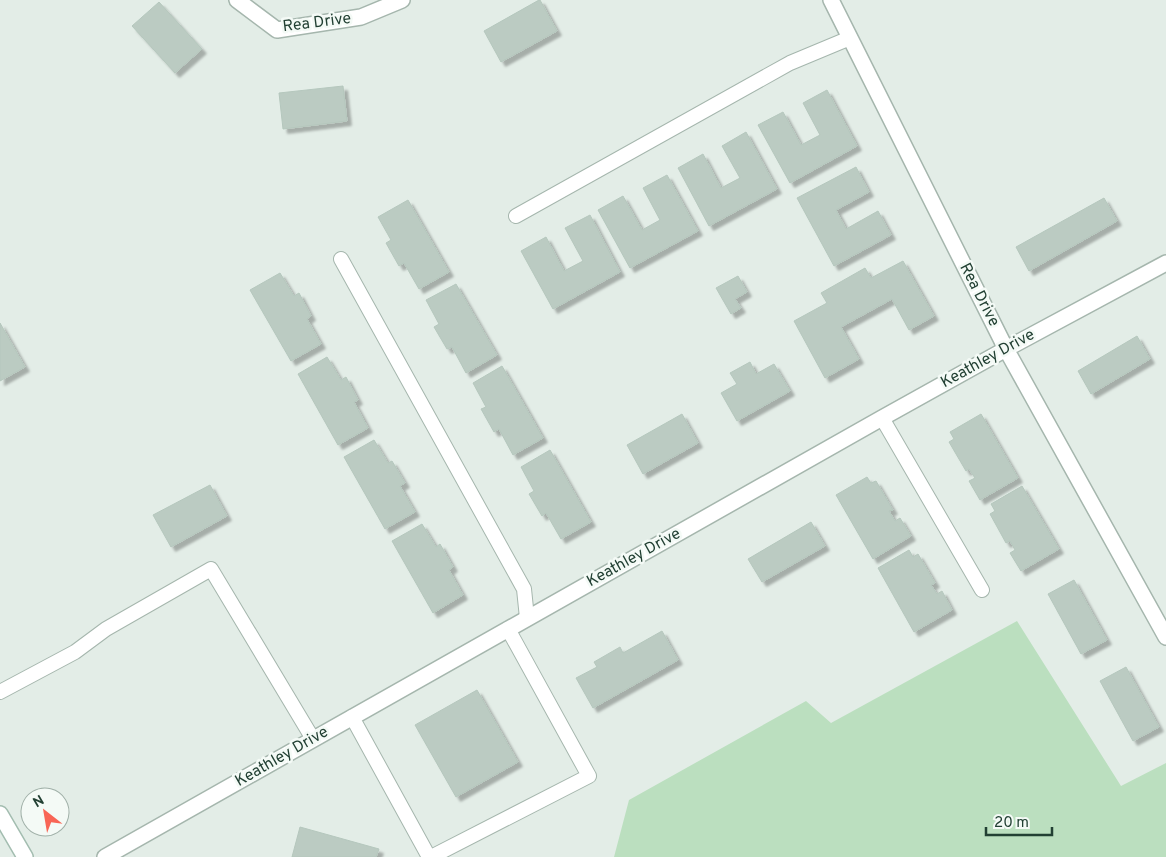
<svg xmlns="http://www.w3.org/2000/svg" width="1166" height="857" font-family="Overpass,sans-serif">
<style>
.green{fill:#bbdfbf}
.building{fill:#bbcbc2;stroke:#b5c7bd;filter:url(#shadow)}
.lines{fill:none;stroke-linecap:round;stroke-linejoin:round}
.lane-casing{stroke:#a5b6ad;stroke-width:16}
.street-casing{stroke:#a5b6ad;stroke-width:18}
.secondary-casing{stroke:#a3bdb0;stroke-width:18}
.lane{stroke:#fff;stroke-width:14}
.street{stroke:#fff;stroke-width:15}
.secondary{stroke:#fff;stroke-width:15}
.labels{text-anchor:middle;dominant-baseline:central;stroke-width:5;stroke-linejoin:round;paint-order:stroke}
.street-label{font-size:16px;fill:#224033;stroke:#f4faf6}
</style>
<defs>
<filter id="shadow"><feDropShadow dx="4.5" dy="4.5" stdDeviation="1" flood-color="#0004"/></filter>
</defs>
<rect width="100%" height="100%" fill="#e3ede7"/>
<path class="green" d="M1017,621L1121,786L1166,763V857H614L629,800L806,701L831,723Z"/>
<path class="building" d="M539,0H540L557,31L501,62L484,31Z
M159,2L202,49L175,73L132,26Z
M343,86L347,121L283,129L279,93Z
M827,90L857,146L790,183L758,125L783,112L801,145L820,135L803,103Z
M746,132L777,189L709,226L678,168L703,154L721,188L740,178L722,146Z
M856,167L869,192L836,210L846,229L878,211L891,235L834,266L797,198Z
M667,175L698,231L630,268L598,210L623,196L642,230L660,220L643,188Z
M1104,198L1117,221L1029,271L1016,247Z
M408,200L449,272L419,289L404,263L399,266L386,243L391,240L378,217Z
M590,215L620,272L553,309L521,251L546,237L564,271L583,261L565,228Z
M903,261L934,316L909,330L892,299L841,327L859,359L825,378L794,321L827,303L821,293L865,268L871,278Z
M280,273L294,296L299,293L311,316L307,319L321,344L291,361L250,290Z
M738,276L747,292L735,299L741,308L731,314L716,288Z
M456,284L497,355L466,373L452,347L447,349L434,327L439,324L426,300Z
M0,323L25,367L0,381Z
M1137,336L1150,359L1091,394L1078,371Z
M327,357L341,380L346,377L358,400L354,402L368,428L338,445L298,374Z
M750,362L756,374L774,364L790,391L737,421L721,393L737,384L730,373Z
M502,366L543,438L513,455L499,429L494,432L481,409L486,407L473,383Z
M682,414L698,443L643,474L627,445Z
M981,414L1018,478L980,500L969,481L975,478L969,469L966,471L949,442L954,439L950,432Z
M374,440L388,463L392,461L405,483L400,486L415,512L385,529L344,457Z
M550,450L591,522L561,539L546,513L542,516L529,494L534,491L521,467Z
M867,477L871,483L876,481L893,510L889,511L895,521L900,518L911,536L873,559L836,495Z
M210,485L227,516L171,547L153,515Z
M1022,486L1059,549L1021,571L1010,553L1015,550L1010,541L1006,543L990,514L995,511L991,504Z
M811,522L825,546L762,582L748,559Z
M422,524L436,547L440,544L453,567L449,570L463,595L433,613L392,541Z
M909,550L913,557L918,554L935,583L931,585L937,594L942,591L952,610L914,632L878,568Z
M1074,580L1107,640L1081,654L1048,594Z
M662,631L678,660L593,708L576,678L597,667L594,662L620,647L623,653Z
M1126,667L1159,727L1133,741L1100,681Z
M477,690L518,762L456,797L415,725Z
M300,827L379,849L376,857H292Z"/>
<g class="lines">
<defs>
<path id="lane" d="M516,216L790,63L850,38
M341,259L524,589L527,618
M882,418L982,590
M0,692L75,652L106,629L211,569L313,739
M352,717L429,857
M431,857L589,776L508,629"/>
<path id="street" d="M237,0L277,30L361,17L402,0
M831,0L1006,349L1166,637
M105,857L882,418L1006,349L1166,263"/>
<path id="secondary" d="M0,814L25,857"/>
</defs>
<use href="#lane" class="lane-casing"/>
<use href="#street" class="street-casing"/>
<use href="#secondary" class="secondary-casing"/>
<use href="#lane" class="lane"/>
<use href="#street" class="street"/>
<use href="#secondary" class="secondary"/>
</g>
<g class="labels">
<g class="street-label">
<text transform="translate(317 23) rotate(-7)">Rea Drive</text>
<text transform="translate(979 295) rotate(63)">Rea Drive</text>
<text transform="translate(988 359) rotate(-29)">Keathley Drive</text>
<text transform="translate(634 558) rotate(-29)">Keathley Drive</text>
<text transform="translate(282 757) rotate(-30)">Keathley Drive</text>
</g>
</g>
<g transform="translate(45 812) rotate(329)"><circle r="24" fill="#f4faf6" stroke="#a0b0a8"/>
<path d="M0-4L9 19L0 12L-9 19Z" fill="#f86556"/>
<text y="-8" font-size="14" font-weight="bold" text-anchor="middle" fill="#224033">N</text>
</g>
<path d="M986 827v8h66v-8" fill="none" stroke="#224033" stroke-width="2.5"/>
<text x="994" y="827" font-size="15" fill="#224033" stroke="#f4faf6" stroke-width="4" paint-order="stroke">20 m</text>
</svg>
